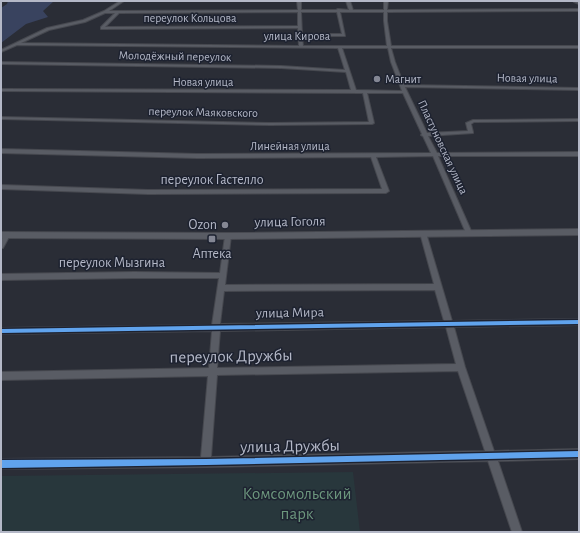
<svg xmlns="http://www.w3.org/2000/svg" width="580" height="533" font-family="'Alegreya Sans',sans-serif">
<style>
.green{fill:#28373c}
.water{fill:#39435f}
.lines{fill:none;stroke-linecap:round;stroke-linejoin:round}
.minor-casing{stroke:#46484f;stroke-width:2}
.tertiary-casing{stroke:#46484f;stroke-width:2}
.minor{fill:#595c64;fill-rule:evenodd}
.tertiary{fill:#595c64;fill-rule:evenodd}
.cycleway-casing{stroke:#1d2230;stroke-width:3}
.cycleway{fill:#60a3ed;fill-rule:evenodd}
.poi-dot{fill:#848794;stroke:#1d2230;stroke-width:1.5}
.labels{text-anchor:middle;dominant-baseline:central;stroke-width:3;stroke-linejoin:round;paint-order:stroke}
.far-street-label{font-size:12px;fill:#b4b8c7;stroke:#1d2230}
.far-poi-label{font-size:12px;fill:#b4b8c7;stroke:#1d2230;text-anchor:start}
.street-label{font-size:14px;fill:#b4b8c7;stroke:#1d2230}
.poi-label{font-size:14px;fill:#b4b8c7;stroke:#1d2230;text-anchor:end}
.near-street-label{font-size:17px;fill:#b4b8c7;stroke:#1d2230}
.near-park-label{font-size:17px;fill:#6c967d;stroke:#1d2230}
</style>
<rect width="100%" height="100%" fill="#2a2d36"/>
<path class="green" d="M353,472L360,532H1V476Z"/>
<path class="water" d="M8,1H54L43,11L48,17L26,24L1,43V8L7,4Z"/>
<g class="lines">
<defs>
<path id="minor" d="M120,1H124L109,11L298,10L297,1H301V10H336L338,9L349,10L346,1H350L353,10H384V1H388L387,10L579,9V11L387,12V21L391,46H579V48H391L395,62L404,85L579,88V90L405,87L427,133L468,131L466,123L473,120L579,119V121L474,122L471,124L473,132V133L428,136L437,153L579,152V156H438L472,233L469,235L466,233L433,156L376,157L389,191L386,193L148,194L1,189V185L148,190L382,189L371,157L197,158L1,153V149L197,154L431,153L423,136L421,135L422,134L403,93H367L374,123L372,124L270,125L1,119V117L270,123L369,122L363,93L1,91V89L351,90L346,72L281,68L1,64V62L281,66L345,70L338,48L17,45L1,52V50L47,28L83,20L104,11ZM298,12V26L105,27L119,13ZM301,12H337L342,34H302ZM340,12H384V21L387,46H303L302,36H345ZM105,13H115L101,27V29L298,28L299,46L21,43L49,30L85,22ZM342,48H388L391,62L402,91L356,90Z
M573,1L579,2V4L574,2Z
M423,231L426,233L452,321L579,319V325L454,327L465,367L494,451L579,449V459L498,461L522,532H512L488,461L206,467L1,469V459L201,457L208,376L1,380V372L209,368L212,331L1,334V328L212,325L219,278H134L1,280V274L134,272L220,273L225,236L228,234L231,236L225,285L434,284L420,233ZM435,290L444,321L220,324L224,291ZM446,327L456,364L217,368L220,331ZM458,371L485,451L211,457L217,375Z
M7,233L10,235L3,248H1V240L5,234Z"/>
<path id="tertiary" d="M579,229V235L228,239L1,238V232L228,233Z"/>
</defs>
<use href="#minor" class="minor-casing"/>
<use href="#tertiary" class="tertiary-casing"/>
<use href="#minor" class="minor"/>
<use href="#tertiary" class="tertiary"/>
<defs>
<path id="cycleway" d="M579,320V324L1,333V329Z
M579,451V457L206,465L1,468V460L206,459Z"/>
</defs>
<use href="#cycleway" class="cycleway-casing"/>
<use href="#cycleway" class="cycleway"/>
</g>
<g class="poi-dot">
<circle cx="377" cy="79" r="4"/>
<circle cx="225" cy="225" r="4"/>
<rect x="208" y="235" width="8" height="8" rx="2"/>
</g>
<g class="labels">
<g class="far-street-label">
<text x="190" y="18">переулок Кольцова</text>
<text x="297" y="36">улица Кирова</text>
<text transform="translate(175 56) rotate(1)">Молодёжный переулок</text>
<text transform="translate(527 78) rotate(1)">Новая улица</text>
<text x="203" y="82">Новая улица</text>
<text transform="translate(203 112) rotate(1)">переулок Маяковского</text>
<text x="290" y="146">Линейная улица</text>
<text transform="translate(443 147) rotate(65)">Пластуновская улица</text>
</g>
<g class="far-poi-label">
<text x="385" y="79">Магнит</text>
</g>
<g class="street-label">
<text x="212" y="180">переулок Гастелло</text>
<text transform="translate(290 222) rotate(-1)">улица Гоголя</text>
<text x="112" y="263">переулок Мызгина</text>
<text transform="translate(290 313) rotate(-1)">улица Мира</text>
</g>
<g class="poi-label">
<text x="217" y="225">Ozon</text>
<text x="212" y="254" text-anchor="middle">Аптека</text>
</g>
<g class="near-street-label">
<text transform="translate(231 356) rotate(-1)">переулок Дружбы</text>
<text transform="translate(290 446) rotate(-1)">улица Дружбы</text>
</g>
<g class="near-park-label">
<text x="297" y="493">Комсомольский<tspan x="297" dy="20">парк</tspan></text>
</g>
</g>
<rect width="580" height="533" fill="none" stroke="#b4b8c7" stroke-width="4"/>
</svg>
